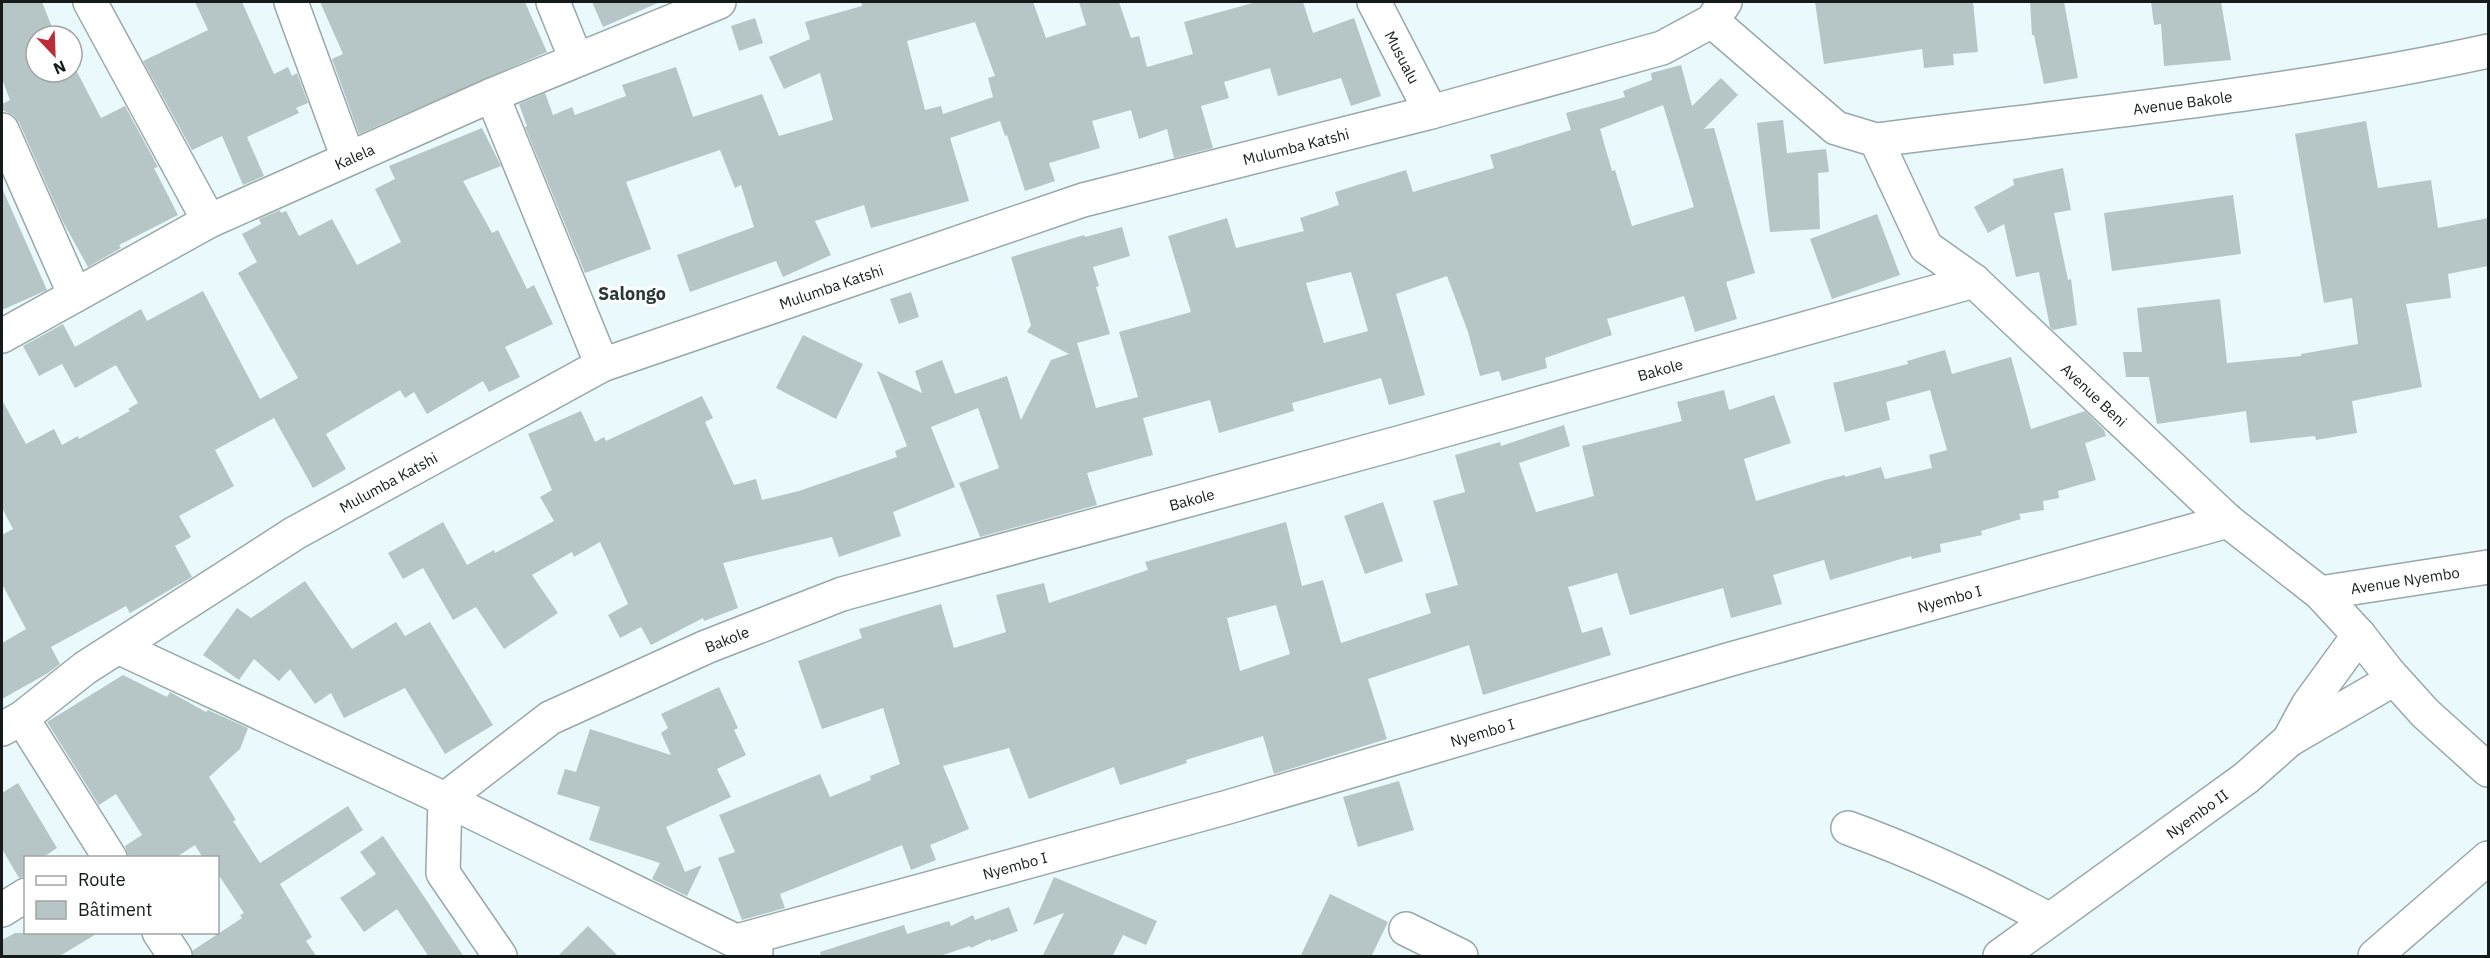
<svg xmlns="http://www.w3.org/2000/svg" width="2490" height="958" font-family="'IBM Plex Sans',sans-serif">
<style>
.building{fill:#b6c6c7;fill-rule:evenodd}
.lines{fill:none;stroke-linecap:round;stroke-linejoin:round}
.minor-casing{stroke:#98a8a9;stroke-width:36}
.minor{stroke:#fff;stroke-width:33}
.labels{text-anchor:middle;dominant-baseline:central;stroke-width:6;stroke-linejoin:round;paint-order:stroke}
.street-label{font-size:15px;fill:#151b1b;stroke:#fff}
.quarter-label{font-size:18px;font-weight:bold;fill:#293738;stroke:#fff}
</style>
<rect width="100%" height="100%" fill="#eafafc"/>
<path class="building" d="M2,2H42L52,27L42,31L45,36H36V72H59L61,75L72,72L75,68L101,118L125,106L158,167L154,168L178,215L119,245L121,248L88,267L63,222L19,122L13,115L2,110V104L10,100L2,79Z
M195,2H242L274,74L288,67L292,76L297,73L308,103L296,108L299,113L247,137L264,176L243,185L222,136L192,150L143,61L208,30Z
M320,2H525L547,52L359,134L332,59L343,54Z
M592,2H660L603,27Z
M861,2H1033L1046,38L1086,25L1079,2H1119L1131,38L1139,36L1147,67L1193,54L1184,22L1256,2H1303L1313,33L1354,18L1381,96L1351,106L1341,78L1278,96L1270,68L1224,82L1229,98L1201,106L1213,148L1174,158L1167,129L1139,139L1131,110L1092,121L1100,148L1049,163L1055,181L1025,191L1007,135L1005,136L1000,121L950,138L969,201L871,228L864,205L815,221L831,255L783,277L776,261L690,292L677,255L754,227L741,185L735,188L720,150L626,182L651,249L585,273L525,127L527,126L519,104L545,93L553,115L572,107L575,115L626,96L622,85L676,67L693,117L762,94L779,136L833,120L820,73L784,89L769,57L810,39L805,22L862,6ZM975,22L995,76L988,78L993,97L943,114L941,106L925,110L907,41Z
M1815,2H1973L1978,52L1953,54L1954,65L1924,68L1922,49L1824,64Z
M2030,2H2064L2078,78L2044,84L2034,35H2032Z
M2151,2H2221L2231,60L2164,66L2161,24L2154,25Z
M755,18L763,43L739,51L731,26Z
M1681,65L1692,106L1721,78L1738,95L1704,129L1714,128L1755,273L1726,282L1737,319L1695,332L1684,296L1607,319L1612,335L1545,358L1547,368L1502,381L1499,371L1480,376L1468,332L1447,276L1396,294L1425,395L1389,405L1381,378L1292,403L1294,411L1219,433L1210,400L1143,418L1153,455L1087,473L1097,505L980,537L959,483L999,468L978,408L931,427L955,487L893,512L901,536L839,557L832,537L723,563L738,608L704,621L703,618L651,645L641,627L620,638L608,615L628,604L600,542L574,557L572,552L532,575L558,613L504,649L476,607L453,620L423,568L403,579L388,553L443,522L467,565L494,550L495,553L554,521L540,497L552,490L528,434L581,411L595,442L604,437L606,441L702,396L713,418L705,422L734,485L756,479L762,500L799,491L897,457L895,451L907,446L877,371L922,393L915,371L942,360L955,394L1007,376L1021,420L1051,360L1069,354L1027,332L1031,325L1011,257L1084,235L1085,237L1122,227L1130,256L1093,267L1099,286L1096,287L1110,334L1077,343L1096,408L1138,397L1119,332L1191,312L1168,236L1227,218L1236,248L1304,231L1300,218L1339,205L1335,192L1406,170L1413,192L1494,168L1490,155L1571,130L1566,113L1625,97L1623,91L1652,80L1651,73ZM1663,105L1694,207L1632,226L1615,170L1612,171L1600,129ZM1351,272L1368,331L1324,343L1306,283Z
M1783,120L1787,153L1826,149L1829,172L1818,173L1820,229L1770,232L1757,123Z
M2366,121L2378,188L2431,180L2438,228L2488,218V266L2448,274L2451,298L2406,304L2422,387L2352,401L2357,433L2316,440L2315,436L2250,443L2246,411L2157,424L2149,377H2126L2123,352H2142L2137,308L2220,299L2227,363L2301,356V354L2358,344L2352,298L2324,303L2295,134Z
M482,128L501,166L463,181L492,233L498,230L527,289L534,285L553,324L505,347L520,377L489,392L483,381L427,414L414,392L405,398L400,390L326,434L346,469L313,488L274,418L215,450L234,486L179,516L191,537L175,546L192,577L130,613L126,606L51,647L60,664L48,673L2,699V643L26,629L2,584V535L13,529L2,508V400L26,444L54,429L62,445L78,436L79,439L130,411L128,409L138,403L116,365L75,388L62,364L39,376L23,346L63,324L75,347L141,309L147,321L203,291L260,399L298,378L238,273L257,262L242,234L261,224L259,219L280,210L281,213L286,211L299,236L332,219L357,265L401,242L375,189L395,179L389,166Z
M2063,168L2071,210L2054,213L2068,280L2071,279L2077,325L2053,330L2050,327L2039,272L2016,277L2004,224L1988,233L1974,207L2014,185L2013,179Z
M2,188L47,290L2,310Z
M2233,195L2241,254L2112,271L2104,213Z
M1877,214L1900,275L1832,299L1810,239Z
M911,292L919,317L899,324L890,299Z
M803,335L863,364L836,419L776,388Z
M1945,350L1952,374L2011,357L2031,429L2085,411L2104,430L2106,436L2085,443L2096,480L2058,491L2059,498L2043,501L2044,510L2019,514L2021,519L1981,531L1982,535L1940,544L1941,552L1912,559L1911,556L1830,580L1824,560L1773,575L1782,604L1731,618L1723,588L1630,615L1617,573L1568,587L1582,633L1602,627L1611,655L1483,695L1469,645L1368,679L1387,739L1274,774L1263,736L1186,760L1187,763L1120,785L1114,767L1029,799L1009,748L943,766L969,829L930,845L936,860L911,870L902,845L780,894L785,908L742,920L718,858L735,852L719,815L820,774L830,797L871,780L870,776L900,764L883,708L822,729L798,661L862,638L859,629L941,604L954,648L1006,632L996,595L1044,583L1049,603L1148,570L1145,562L1286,522L1302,586L1323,580L1341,643L1431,613L1425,594L1458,585L1433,501L1465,492L1455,455L1500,442L1501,446L1564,425L1570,446L1519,463L1536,512L1594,496L1582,446L1682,421L1677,402L1724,390L1729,410L1774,395L1791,443L1744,459L1756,501L1825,480L1845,475V477L1881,467L1885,479L1932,468L1929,455L1947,450L1930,390L1886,402L1890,420L1845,432L1833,383L1908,364L1907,361ZM1276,605L1290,654L1240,671L1227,618Z
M1383,502L1403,561L1365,574L1344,516Z
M305,581L352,649L396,622L405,636L430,622L493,725L445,754L405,688L344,718L331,693L315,704L290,669L279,681L254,659L239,680L203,655L237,608L251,618Z
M123,675L167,697L170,692L206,712L208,710L248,728L240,749L209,777L236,820L233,821L260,863L348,806L363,830L280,884L312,937L306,941L317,957H193L192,951L242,918L240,915L244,913L218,874V858H203L195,845L175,858H129L125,846L142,835L116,794L99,805L47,722Z
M719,687L738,728L734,730L746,755L717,769L731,797L666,827L685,872L702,865L687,896L652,879L660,863L589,840L600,807L557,794L565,769L576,772L590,729L671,755L661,733L668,728L661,714Z
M1399,781L1414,830L1358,847L1343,797Z
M18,783L57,848L42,858H26V876L19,878L2,849V793Z
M383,836L425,898L464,957H429L397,909L364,932L340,898L376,874L360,852Z
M1054,877L1157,921L1146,945L1123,935L1112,957H1042L1064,913L1033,925Z
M1330,894L1388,922L1371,957H1300Z
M1009,907L1018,931L991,941L990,939L971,948L970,946L937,957H821L820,952L904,925L907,934L949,921L951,926L973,915L975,920Z
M588,926L619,957H557Z
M15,933H98L58,957L2,956V940Z"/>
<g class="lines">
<defs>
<g id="minor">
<path d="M90,2L209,221"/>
<path d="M291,2L348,158"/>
<path d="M553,2L576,59"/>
<path id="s1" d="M1374,2L1431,112"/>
<path id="s2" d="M1712,21L1836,128L1876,140L1926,247L1974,281L2228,521L2320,593L2359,635L2388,672L2425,713L2488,770"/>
<path d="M492,95L602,365"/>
<path d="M2,130L75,295"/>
<path id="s3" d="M1876,140C2080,114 2287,95 2488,51"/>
<path id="s4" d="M2,336L209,221L492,95L719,2"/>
<path id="s5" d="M2320,593L2488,567"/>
<path d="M118,647L445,799L756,951"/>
<path d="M22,718L110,858"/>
<path id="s6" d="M2,729L22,718L85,668L295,533L602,365L1083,200L1431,112L1662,48L1712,21L1725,2"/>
<path d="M2289,740L2394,679"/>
<path d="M1848,828C1917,853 1983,884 2048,919"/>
<path d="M2,910L26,895"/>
<path d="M1406,929L1461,956"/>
<path d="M159,932L175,956"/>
<path id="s7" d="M737,941L1228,807L1731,659L2228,521"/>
<path id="s8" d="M500,956L443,873L445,799L550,718L706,647L842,594L1402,442L1974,281"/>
<path id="s9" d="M2000,956L2246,778L2289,740L2308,705L2359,635"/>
<path d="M2375,956L2488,858"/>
</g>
</defs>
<use href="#minor" class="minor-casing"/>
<use href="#minor" class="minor"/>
</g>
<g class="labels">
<g class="street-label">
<text stroke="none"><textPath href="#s1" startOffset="62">Musualu</textPath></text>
<text stroke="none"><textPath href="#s3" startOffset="309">Avenue Bakole</textPath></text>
<text stroke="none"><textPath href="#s6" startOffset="1431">Mulumba Katshi</textPath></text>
<text stroke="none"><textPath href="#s4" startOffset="396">Kalela</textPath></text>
<text stroke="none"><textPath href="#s6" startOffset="945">Mulumba Katshi</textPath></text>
<text stroke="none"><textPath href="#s8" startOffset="1473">Bakole</textPath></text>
<text stroke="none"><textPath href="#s2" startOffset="548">Avenue Beni</textPath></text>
<text stroke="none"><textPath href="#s6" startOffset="459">Mulumba Katshi</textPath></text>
<text stroke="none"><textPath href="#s8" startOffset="987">Bakole</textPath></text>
<text stroke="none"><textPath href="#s5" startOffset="86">Avenue Nyembo</textPath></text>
<text stroke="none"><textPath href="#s7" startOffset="1260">Nyembo I</textPath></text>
<text stroke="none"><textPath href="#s8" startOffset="501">Bakole</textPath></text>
<text stroke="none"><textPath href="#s7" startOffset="774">Nyembo I</textPath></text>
<text stroke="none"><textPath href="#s9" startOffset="243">Nyembo II</textPath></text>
<text stroke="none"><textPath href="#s7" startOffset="288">Nyembo I</textPath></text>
</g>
<g class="quarter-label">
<text x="632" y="293">Salongo</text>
</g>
</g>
<rect width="2490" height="958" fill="none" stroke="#151b1b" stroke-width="6"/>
<rect x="24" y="856" width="195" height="78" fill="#ffffff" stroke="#a1a4a4" stroke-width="1.5"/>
<rect x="36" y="876" width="30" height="9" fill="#ffffff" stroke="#a1a4a4" stroke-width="1.5"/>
<text x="78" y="886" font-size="18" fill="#151b1b">Route</text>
<rect x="36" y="901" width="30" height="18" fill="#b6c6c7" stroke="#a1a4a4" stroke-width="1.5"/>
<text x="78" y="916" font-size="18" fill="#151b1b">Bâtiment</text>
<g transform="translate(54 54) rotate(157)"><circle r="28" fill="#ffffff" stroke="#a1a4a4" stroke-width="1.5"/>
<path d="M0-4.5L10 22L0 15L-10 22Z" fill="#bc2b38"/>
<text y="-9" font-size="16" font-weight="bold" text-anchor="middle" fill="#151b1b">N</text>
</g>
</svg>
